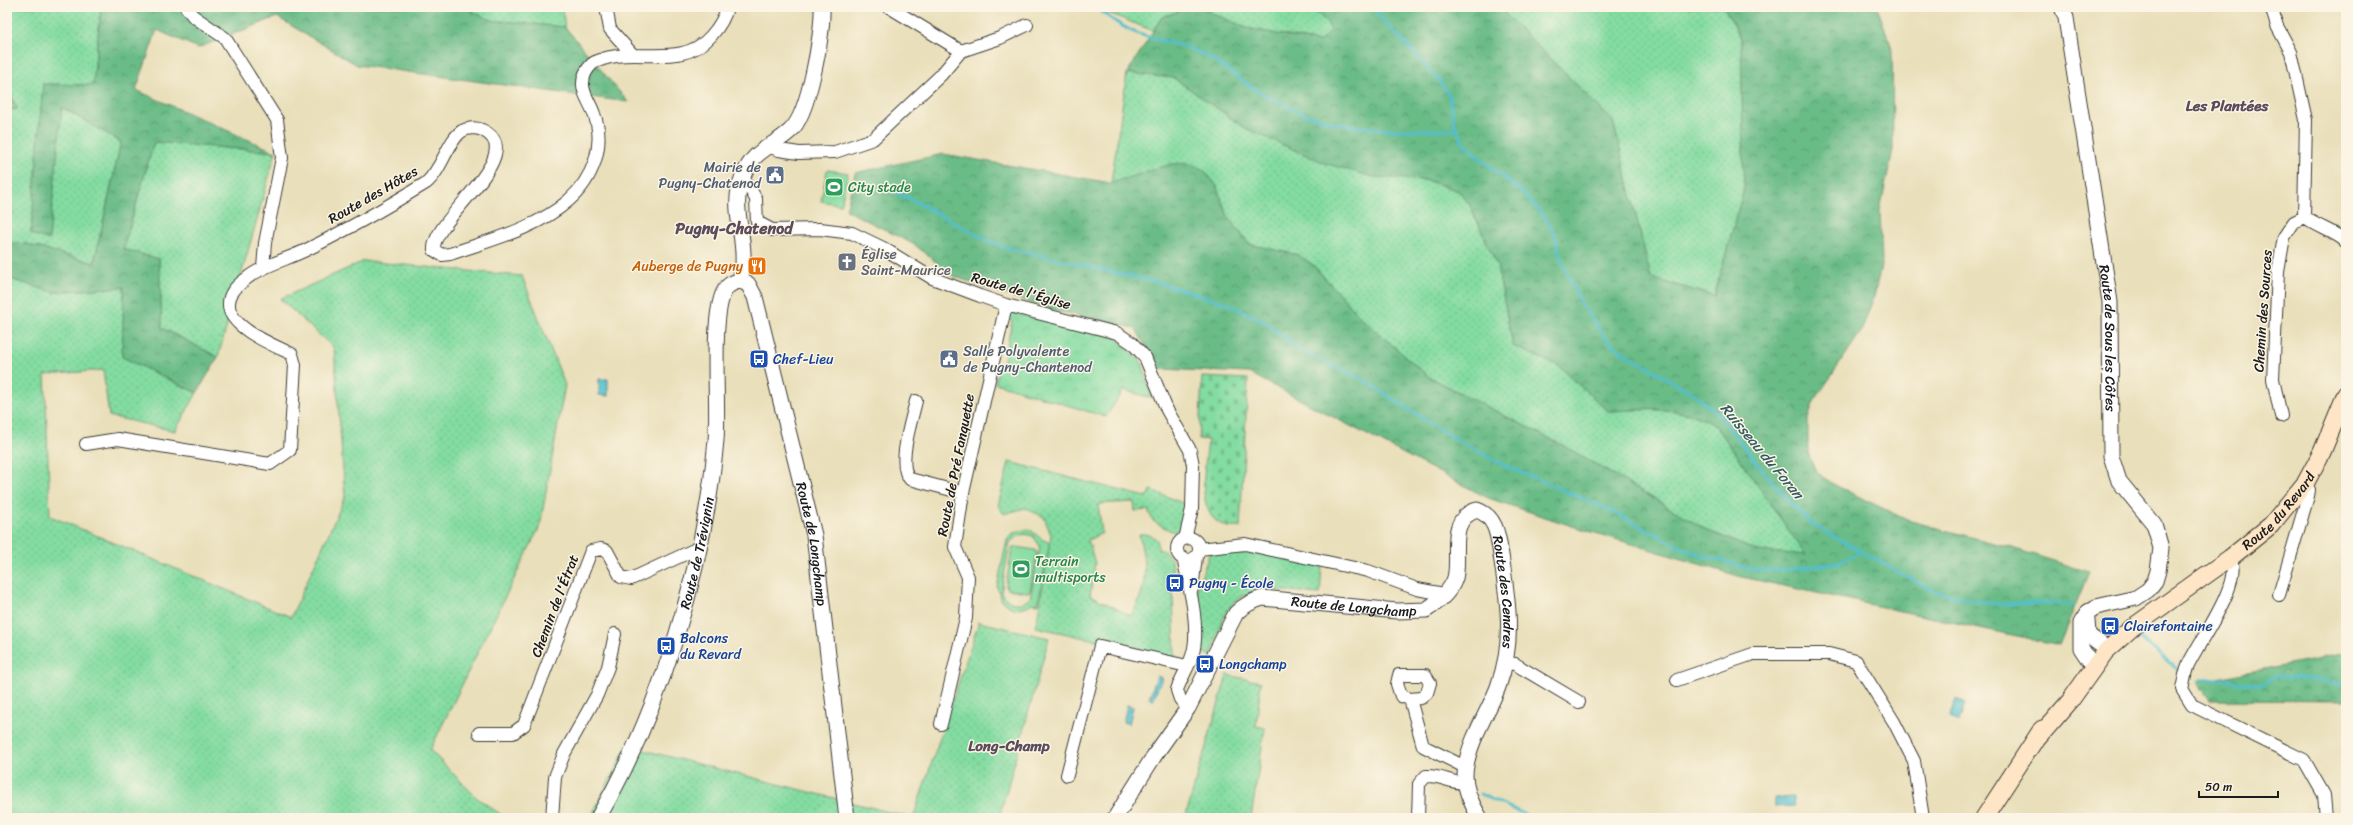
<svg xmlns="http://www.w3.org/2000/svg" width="2353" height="825" font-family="Sriracha,sans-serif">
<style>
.grass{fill:url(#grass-dots);stroke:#507c5e}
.forest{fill:url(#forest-crowns);stroke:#436c52}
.cemetery{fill:url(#cemetery-stones);stroke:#507c5e}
.park{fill:url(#park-crowns);stroke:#507c5e}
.pitch{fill:#83dca1;stroke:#507c5e;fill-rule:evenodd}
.water{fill:#53bfcd;stroke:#386e74}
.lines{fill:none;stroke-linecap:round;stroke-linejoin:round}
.stream{stroke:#53bfcd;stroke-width:3}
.minor-casing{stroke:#3b3934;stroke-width:14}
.tertiary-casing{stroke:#3b3934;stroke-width:17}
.secondary-casing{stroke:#3b3934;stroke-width:19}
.minor{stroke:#fff;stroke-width:12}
.tertiary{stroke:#fff;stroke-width:15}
.secondary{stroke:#fde5c5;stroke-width:17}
.labels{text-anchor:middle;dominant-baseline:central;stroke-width:3;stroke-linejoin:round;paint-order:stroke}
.service-label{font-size:14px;fill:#4e5e75;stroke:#fcf5e5;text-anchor:end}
.leisure-label{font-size:14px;fill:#27864d;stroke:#fcf5e5;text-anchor:start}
.street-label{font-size:14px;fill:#1c1c1c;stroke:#fcf5e5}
.worship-label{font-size:14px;fill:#5b616d;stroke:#fcf5e5;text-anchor:start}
.food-label{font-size:14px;fill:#c56008;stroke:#fcf5e5;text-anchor:end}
.transit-label{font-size:14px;fill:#164399;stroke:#fcf5e5;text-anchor:start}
.neighbourhood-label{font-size:15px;font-weight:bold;fill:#5b4c5c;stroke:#fcf5e5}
.water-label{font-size:15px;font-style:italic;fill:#325d63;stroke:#fcf5e5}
.quarter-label{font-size:16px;font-weight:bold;fill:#5b4c5c;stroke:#fcf5e5}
</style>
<defs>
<pattern id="grass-dots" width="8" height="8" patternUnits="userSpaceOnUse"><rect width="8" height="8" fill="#83dca1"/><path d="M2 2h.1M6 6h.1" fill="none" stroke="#71bc8a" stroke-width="1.8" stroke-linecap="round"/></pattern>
<pattern id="forest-crowns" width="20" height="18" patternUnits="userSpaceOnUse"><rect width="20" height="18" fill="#6abc87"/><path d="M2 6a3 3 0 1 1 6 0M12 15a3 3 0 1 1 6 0" fill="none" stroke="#56986e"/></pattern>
<pattern id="cemetery-stones" width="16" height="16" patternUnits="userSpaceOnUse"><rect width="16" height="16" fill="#83dca1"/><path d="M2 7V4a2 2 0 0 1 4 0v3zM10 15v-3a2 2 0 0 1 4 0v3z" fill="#71bc8a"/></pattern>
<pattern id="park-crowns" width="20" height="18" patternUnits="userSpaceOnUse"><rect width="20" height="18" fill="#83dca1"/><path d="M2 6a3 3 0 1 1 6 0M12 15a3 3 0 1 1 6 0" fill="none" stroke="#71bc8a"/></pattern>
</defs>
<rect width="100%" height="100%" fill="#fcf5e5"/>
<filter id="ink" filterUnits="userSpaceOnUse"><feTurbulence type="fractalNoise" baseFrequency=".025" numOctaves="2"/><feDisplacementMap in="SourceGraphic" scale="8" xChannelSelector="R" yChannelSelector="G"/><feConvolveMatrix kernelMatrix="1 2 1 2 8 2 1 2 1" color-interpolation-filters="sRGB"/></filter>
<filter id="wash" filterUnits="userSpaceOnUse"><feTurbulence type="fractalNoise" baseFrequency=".012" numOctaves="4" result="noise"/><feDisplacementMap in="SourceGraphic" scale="16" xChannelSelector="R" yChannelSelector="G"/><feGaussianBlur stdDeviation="0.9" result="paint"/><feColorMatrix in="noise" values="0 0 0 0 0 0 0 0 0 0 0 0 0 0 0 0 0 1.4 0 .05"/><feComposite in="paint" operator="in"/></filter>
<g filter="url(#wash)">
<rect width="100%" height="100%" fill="#e9dfba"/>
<path class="grass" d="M7,7H101L93,85L43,84L31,234L49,239L61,107L121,142L94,263L26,244L7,242V110L17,109L7,85Z
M464,7H562L565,27L490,20Z
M1103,7H1192L1162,17L1153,31L1104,11Z
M1199,7L1308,8L1323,16L1332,30L1319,42L1246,28Z
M1502,7H1724L1741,38L1744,189L1714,296L1651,278L1613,121L1506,15Z
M1127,73L1174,78L1245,128L1373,177L1426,180L1459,191L1470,205L1497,265L1513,346L1559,366L1608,411C1646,410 1684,404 1717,427L1806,555L1756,551L1707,530L1566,447L1429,377L1362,319L1313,265L1298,255L1249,244L1228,217L1216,185L1111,183Z
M154,142L276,152L218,357L162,328L159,259L123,250Z
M364,261L522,276L565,385L540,526L430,750L477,798L506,818H7V278L53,292L124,287L123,357L197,393L175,431L109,416L103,370L45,375L50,516L291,617L345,497L334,348L280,299Z
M1009,462L1146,497L1151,490L1185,504L1188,524L1180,532L1171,531L1153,521L1148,510L1135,511L1134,502L1098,504L1102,533L1088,540L1095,563L1090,595L1131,616C1149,585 1146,567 1139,534C1147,534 1151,534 1157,540L1158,549L1164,551L1172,560L1175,658L1036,627L1051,535L1044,517L1025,508L1004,514L998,506Z
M1243,547L1322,566L1320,594C1292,592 1245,582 1228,610C1220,622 1216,642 1211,656L1199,650L1197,589L1210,552Z
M979,622L1049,638L999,818H590L627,746L913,818Z
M1227,675L1261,682L1256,726L1265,728L1251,818H1185Z"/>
<path class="forest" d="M101,7H464L490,20L565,27L628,102L357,65L277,17L198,48L157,30L136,90L276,152L154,142L123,249L159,259L162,328L218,357L197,393L122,357L124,287L53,292L7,278V242L26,244L94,263L121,142L62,107L49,240L31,234L43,84L93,85Z
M1192,7H1199L1246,28L1319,42L1331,30C1321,13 1314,9 1294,7H1502L1506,15L1613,121L1651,278L1714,296L1744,189L1741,38L1724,7H1877L1892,48L1893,150L1880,210L1882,261L1874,297L1861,332L1813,403L1808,419V453L1815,469L1827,481L1907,520L2009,547L2089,572L2059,645L1742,577L1572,526L1488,498L1249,373L1160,369L1135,328L1044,308L953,276L915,245L846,210L855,173L943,154L1111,183L1171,164L1188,163L1204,170L1216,185L1228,217L1249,244L1298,255L1313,265L1362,319L1429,377L1566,447L1707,530L1756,551L1806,555L1717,427C1684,404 1646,410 1608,411L1559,366L1513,346L1497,265L1470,205L1459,191L1426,180L1373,177L1324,163L1245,128L1174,78L1127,73L1162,17Z
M7,85L17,109L7,110Z
M2346,653V701L2210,700L2197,682Z"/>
<path class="cemetery" d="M1202,377L1248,379L1240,527C1236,527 1229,528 1225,526C1193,514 1206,466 1208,440L1199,439Z"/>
<path class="park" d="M1007,313H1014L1115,337L1142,363L1152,398L1123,390L1106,417L995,383L998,364L1003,365L1012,321L1006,319Z"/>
<path class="pitch" d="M827,170L848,173L841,205L821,201Z
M1028,529C1037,533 1040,541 1050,542L1038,604L1032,603L1027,606L1014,609L1002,601L997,587L1007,540L1013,533ZM1025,534L1033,536L1040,546L1030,598C1020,607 1007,604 1001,592L1010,542L1016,537Z
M1015,547L1035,550L1037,553L1030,591L1027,592L1007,589L1006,585L1012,549Z"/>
<path class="water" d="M599,379H608V396L599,395Z
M1157,676L1162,678L1153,700L1149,698Z
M1956,699L1965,703L1959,722L1949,718Z
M1127,705L1133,707L1129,724L1123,722Z
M1793,797L1794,806L1774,807V798Z"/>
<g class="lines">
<path class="stream" d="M1095,7C1110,18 1124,29 1142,35C1159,41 1177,43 1194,50C1220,61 1239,80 1263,94C1320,130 1391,133 1456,129
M1371,7L1438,79L1449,95L1455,126L1463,142L1476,155L1523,193L1542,214L1555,234L1561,259L1581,304L1606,339L1624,353L1697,396L1719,415L1774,484L1810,523L1926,587L1948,595L1994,604L2055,603L2073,606
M887,189C928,204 963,232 1004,247L1156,282L1231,305L1266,323L1300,350L1362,379L1444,432L1499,463L1607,509L1686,550L1746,568L1761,570H1786L1832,564L1840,562L1861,551
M2139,637L2177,669
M2200,680L2229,679L2238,683L2262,684L2277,676C2292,679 2306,679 2321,680C2330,681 2337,686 2346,683
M1480,794L1533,818"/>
</g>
</g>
<g filter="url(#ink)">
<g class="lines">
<defs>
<path id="minor" d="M186,7L193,16L225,38L277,120L282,158L265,243L263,268
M606,7L610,29L633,55
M2271,7L2277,26L2291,52L2306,120L2304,217C2317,227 2337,232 2346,242
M961,51L1000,38L1027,25
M768,146L779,150L799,153L835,152L873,139L941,75L961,51L889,7
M743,177L756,199L757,222L772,230L820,229L852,233L883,248L932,278L980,296L1006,305L1117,333L1132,343L1145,357L1167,410L1190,450L1193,465L1192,509L1185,539
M916,401C912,419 896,466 910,479L963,493
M2281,416L2273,379L2278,272L2284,237L2294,222L2304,217
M86,444L118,439L270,464L290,450L295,365L292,354C273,345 227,327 229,303C229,293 239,284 246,279C261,266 288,259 306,250C347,230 387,207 426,183C442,170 448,140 462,131C467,128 476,127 482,130C532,153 430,221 434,250L442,255L450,254C490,240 536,229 568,201C593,179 606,145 594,114C591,104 582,93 583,83C583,76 587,69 592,64C595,61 599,61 603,59C639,47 682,69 711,36C718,28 725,18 727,7
M1177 549a11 11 0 1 1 22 0a11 11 0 1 1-22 0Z
M1199,549L1245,544L1368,571L1417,589L1444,594
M1183,558C1189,585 1201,630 1192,656C1188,668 1181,678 1177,690L1180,699L1188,708
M2230,558C2244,582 2199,641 2188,665C2185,672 2184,681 2182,689L2192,705L2304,760L2324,795L2326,818
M1192,589L1196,557
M2279,595L2308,496L2309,490L2306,482
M1506,663L1515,664L1579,702
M1677,680L1753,654H1829L1856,661L1894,722L1914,761L1923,818
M1410,699L1421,698L1427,693L1430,683L1425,675H1399L1397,684L1401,696L1410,699L1423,746L1465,767
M941,724L966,618L968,577L955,547L963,493L1006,305
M479,733H513L524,725L591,551L601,549L607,551L621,577L631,579L698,548
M1067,775L1100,646L1187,666
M552,818L555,777L564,754L597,695L608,667L615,634
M1418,818L1419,784L1426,776C1440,775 1451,783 1465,783"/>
<g id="tertiary">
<path id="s1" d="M2062,7L2066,18L2110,302L2111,456L2119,481L2154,524L2161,548L2158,571L2155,581L2148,590L2136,598L2096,607L2088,612L2081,623V648L2089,660L2097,662"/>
<path id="s2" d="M740,281L748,284L755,297L814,535L847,818"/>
<path d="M740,281C741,275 743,269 743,263C745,232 730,207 743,176C755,148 770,149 790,131C809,115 823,33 822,7"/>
<path d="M2087,619L2088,635L2102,645L2105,652"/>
<path id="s3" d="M598,818C661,710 705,564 716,440C719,406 710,314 725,290C728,284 734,282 740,281"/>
<path id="s4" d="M1115,818L1154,756L1188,708L1236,613C1244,605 1251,601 1263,598L1397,611L1426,610C1437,603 1451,591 1455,578C1461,555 1446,519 1477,510C1497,517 1498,537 1501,555C1508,602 1515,641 1498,687C1488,713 1470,739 1466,766C1462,785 1471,803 1480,818"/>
</g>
<g id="secondary">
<path id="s5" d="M2037,739L2070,701L2105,652L2133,627L2230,558L2271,525L2306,482L2322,452L2346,394"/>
<path d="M1984,818L2042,729"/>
</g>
</defs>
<use href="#minor" class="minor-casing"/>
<use href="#tertiary" class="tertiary-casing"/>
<use href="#secondary" class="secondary-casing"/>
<use href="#minor" class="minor"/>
<use href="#tertiary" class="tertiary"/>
<use href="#secondary" class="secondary"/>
</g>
</g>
<defs>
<symbol id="civic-square" viewBox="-11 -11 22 22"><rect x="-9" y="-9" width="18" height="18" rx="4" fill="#5c6f8a" stroke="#fcf5e5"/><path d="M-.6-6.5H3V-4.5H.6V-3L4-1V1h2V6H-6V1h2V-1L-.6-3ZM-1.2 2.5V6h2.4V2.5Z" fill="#fff"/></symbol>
<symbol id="stadium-square" viewBox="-11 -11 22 22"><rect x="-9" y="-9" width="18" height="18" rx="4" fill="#2e9e5b" stroke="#fcf5e5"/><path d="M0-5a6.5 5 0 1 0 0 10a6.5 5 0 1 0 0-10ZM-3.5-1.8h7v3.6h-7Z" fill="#fff"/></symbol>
<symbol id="church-square" viewBox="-11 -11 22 22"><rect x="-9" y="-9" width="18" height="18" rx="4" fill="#6b7280" stroke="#fcf5e5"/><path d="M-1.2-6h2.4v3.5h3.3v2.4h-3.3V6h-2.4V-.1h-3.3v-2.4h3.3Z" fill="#fff"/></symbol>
<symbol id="restaurant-square" viewBox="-11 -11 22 22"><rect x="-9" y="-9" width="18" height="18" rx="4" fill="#e8710a" stroke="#fcf5e5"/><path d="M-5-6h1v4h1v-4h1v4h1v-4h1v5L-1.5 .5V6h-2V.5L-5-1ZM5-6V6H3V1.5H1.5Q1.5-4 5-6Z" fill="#fff"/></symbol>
<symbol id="bus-square" viewBox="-11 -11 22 22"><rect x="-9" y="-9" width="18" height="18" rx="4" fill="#1a4fb4" stroke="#fcf5e5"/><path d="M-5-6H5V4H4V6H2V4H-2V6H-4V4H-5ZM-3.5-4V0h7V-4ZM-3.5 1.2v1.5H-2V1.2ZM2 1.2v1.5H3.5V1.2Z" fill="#fff"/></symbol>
</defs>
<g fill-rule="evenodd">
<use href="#civic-square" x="764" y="164" width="22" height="22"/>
<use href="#stadium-square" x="823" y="176" width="22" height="22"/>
<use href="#church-square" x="836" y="251" width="22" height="22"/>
<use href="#restaurant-square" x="746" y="255" width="22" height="22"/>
<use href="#bus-square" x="748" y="348" width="22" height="22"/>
<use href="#civic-square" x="938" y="348" width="22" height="22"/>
<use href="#stadium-square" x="1010" y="558" width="22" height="22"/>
<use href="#bus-square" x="1164" y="572" width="22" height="22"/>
<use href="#bus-square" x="2099" y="615" width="22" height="22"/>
<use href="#bus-square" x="655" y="635" width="22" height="22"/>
<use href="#bus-square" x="1194" y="653" width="22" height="22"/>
</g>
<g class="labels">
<g class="service-label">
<text x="761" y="167">Mairie de<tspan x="761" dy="16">Pugny-Chatenod</tspan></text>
<text x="963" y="351" text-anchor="start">Salle Polyvalente<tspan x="963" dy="16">de Pugny-Chantenod</tspan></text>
</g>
<g class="leisure-label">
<text x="848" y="187">City stade</text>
<text x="1035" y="561">Terrain<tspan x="1035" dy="16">multisports</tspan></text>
</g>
<g class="street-label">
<text transform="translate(373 195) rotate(-30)">Route des Hôtes</text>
<text transform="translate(1021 291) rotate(16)">Route de l'Église</text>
<text transform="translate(2263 311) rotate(-86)">Chemin des Sources</text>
<text stroke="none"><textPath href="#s1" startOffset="335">Route de Sous les Côtes</textPath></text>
<text transform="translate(956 465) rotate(-79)">Route de Pré Fanquette</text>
<text stroke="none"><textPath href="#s5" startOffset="335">Route du Revard</textPath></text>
<text stroke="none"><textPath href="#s2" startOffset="277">Route de Longchamp</textPath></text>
<text stroke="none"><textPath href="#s3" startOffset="284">Route de Trévignin</textPath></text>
<text stroke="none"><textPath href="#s4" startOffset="646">Route des Cendres</textPath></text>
<text stroke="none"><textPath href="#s4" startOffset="361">Route de Longchamp</textPath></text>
<text transform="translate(555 606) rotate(-69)">Chemin de l'Étrat</text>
</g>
<g class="worship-label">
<text x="861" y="254">Église<tspan x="861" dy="16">Saint-Maurice</tspan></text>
</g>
<g class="food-label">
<text x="743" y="266">Auberge de Pugny</text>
</g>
<g class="transit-label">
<text x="773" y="359">Chef-Lieu</text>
<text x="1189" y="583">Pugny - École</text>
<text x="2124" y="626">Clairefontaine</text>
<text x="680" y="638">Balcons<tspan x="680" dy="16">du Revard</tspan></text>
<text x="1219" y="664">Longchamp</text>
</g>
<g class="neighbourhood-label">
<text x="2227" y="106">Les Plantées</text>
<text x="1009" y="746">Long-Champ</text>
</g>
<g class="water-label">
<text transform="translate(1762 451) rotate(50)">Ruisseau du Foran</text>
</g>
<g class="quarter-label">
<text x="734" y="228">Pugny-Chatenod</text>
</g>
</g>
<rect width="2353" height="825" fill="none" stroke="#fcf5e5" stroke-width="24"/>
<path d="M2199 791v6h79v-6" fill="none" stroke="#1c1c1c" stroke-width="2"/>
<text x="2205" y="791" font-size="12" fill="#1c1c1c" stroke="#fcf5e5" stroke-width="3" paint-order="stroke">50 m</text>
</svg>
